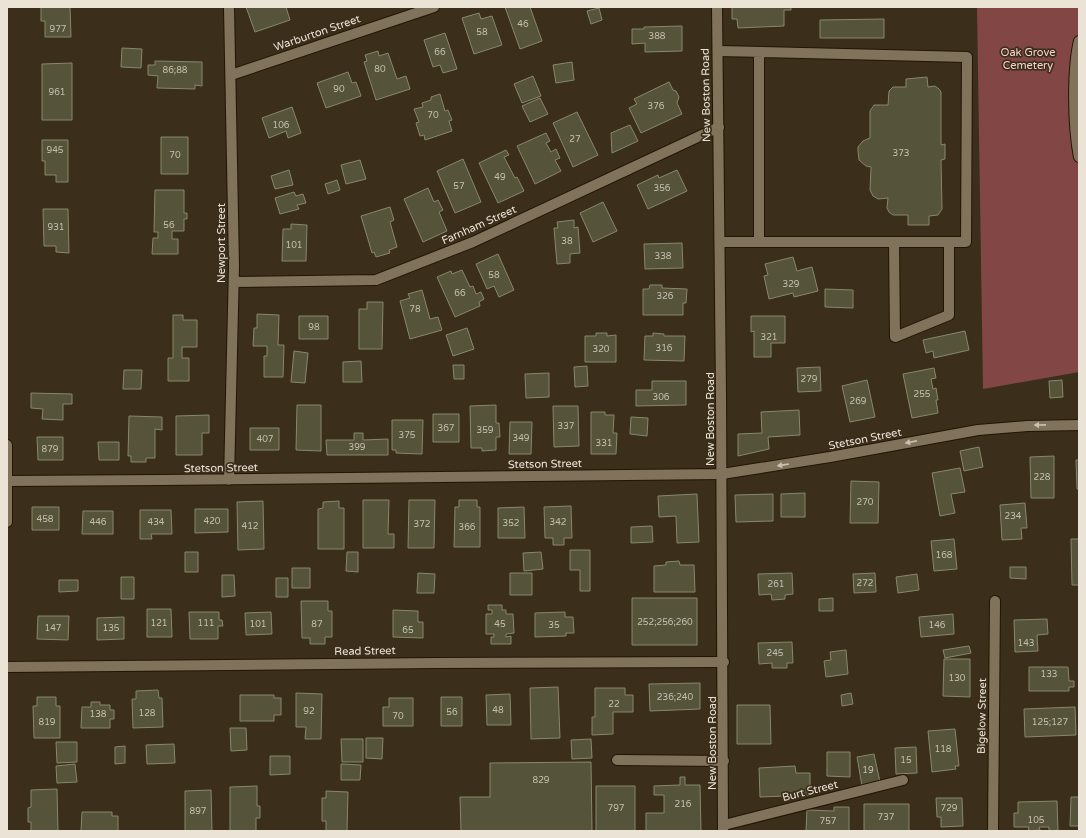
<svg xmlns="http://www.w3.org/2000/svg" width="1086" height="838" font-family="'Varela Round',sans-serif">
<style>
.green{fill:#824745}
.building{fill:#55543b;stroke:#88876d}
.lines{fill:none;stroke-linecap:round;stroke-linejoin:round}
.service-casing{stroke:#221603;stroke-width:12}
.minor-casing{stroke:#221603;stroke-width:12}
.tertiary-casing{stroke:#221603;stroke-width:12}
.service{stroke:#81725b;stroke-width:10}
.minor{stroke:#81725b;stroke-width:10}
.tertiary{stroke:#81725b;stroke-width:10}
.oneway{fill:#cbc1b1}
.labels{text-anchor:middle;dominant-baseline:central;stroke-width:3.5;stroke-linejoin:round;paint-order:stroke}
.number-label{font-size:9px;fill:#c6bfaf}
.street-label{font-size:11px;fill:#ebe3d6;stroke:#3b2e1a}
.park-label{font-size:11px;fill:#fad1ce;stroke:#3b2e1a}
</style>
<rect width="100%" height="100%" fill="#3b2e1a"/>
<path class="green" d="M977,7H1079V372L983,389Z"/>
<path class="building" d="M41,7H70L71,37H45V21H41Z
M246,7H286L290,20L255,32Z
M505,7H530L542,41L520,49Z
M732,7H791V10H784V26L738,28L737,19H732Z
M599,8L602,20L591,24L587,11Z
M479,13L481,19L492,16L502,45L474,54L462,18Z
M884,19V38H820V20Z
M682,26V51L645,52V43L632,44V29H644V27Z
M445,33L457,69L443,73L440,65L433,67L424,40Z
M122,48L142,49L141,68L121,67Z
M378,51L379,56L388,53L397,79L406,76L410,89L376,100L364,62L367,61L365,55Z
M155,61L202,62V86L195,85V89L157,88L158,76L148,75V65H155Z
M572,62L574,80L556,83L553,65Z
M72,63V120H42V64Z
M348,72L352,83L356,82L361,96L326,108L317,83Z
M533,76L541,96L522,103L514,84Z
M927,77L928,87L935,86L939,89L941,92V145L945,144V159L941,160L942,209L938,215L929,216V225H908V215H893L889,212L887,208L888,198L878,199L873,196L870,190L871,167L866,166L859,160L858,151V147L863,141L870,138V111L874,105H888L889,91L893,87H906V79Z
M669,82L673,90L676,91L679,97L677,103L682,114L641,133L629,108L637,104L634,99Z
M440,94L445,111L448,110L452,120L449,121L452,131L425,140L424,135L420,136L416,123L419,122L414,109L423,107L422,103L431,100V97Z
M540,98L548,114L530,122L522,106Z
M292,107L301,133L288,138L286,131L269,138L262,118Z
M577,112L598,155L573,167L553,123Z
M630,125L638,141L612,153L611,133Z
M546,133L550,141L546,143L551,152L556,149L560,158L555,160L561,171L535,184L517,146Z
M161,137H188V174H161Z
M42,140H68V182H56V175H45V161H42Z
M506,150L509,155L504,157L515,178L517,177L524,191L498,203L479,163Z
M463,159L481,202L455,213L437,171Z
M360,160L366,179L346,184L341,165Z
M289,170L293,185L275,189L271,176Z
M677,170L687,191L648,209L637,185L658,175L659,178Z
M337,180L340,190L328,194L325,184Z
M428,188L434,202L438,200L443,210L439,212L447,231L423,242L404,199Z
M155,190H184V213H187V219H184V231H172V239H178V254H152L153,238H158V232H154Z
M294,192L296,196L303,194L306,203L297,205L299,209L280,214L275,198Z
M603,202L617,231L593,242L580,213Z
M390,207L394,220L390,222L397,247L389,250L390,253L376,257L374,252L372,253L361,216Z
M43,209H68L69,253L56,252V246H44Z
M574,220V228L578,227L580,253L570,254V263L557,264L554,228H558L557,222Z
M291,224L307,225L306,261H282L283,229H291Z
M682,243L683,268L645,269L644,244Z
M498,254L514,290L499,297L494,286L487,289L476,264Z
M793,257L797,271L812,267L818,291L794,297L793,293L769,299L764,276L768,275L765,264Z
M462,270L470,287L473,286L476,294L481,292L484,299L479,302L480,306L455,317L437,277L451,271L452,274Z
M650,285H662V288L687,289L686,303H683V315H643V289H649Z
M825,289L853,290V308L825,307Z
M422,290L430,319L438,317L442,330L410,339L400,301L410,298L408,294Z
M367,302H383L382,349H359V309H367Z
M257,314L279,315L278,345H284L283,377H264V356H267V346H253L254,328H257Z
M173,315H183V320H197V347H182V358H189V381H168V358H173Z
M299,316H328V339H299Z
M751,316H785V343H771V357H754V331L751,332Z
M467,328L474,349L453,356L446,335Z
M965,331L969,350L934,358L933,351L926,353L923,340Z
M596,333H607V336L616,335V362H585V336H596Z
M653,333L664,334V336H685L684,361L644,360L645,336H653Z
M294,351L308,353L305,383L291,382Z
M361,361L362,382H343V362Z
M453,365H464V379H454Z
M587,366L588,386L575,387L574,367Z
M820,367L821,391L798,392L797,368Z
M934,368L936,378L931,379L933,389L936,388L938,400H936L938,413L912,418L903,374Z
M124,370H142L141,389H123Z
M549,373V397L526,398L525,374Z
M867,380L875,417L850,422L842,386Z
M1062,380L1063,397L1050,398L1049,381Z
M652,381H686V405L636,406V390H652Z
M31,393L72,394V404H63V420L42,419L43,409L31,408Z
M297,405H321V451L296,450Z
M496,405V423H499L500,437H496V450L482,451V448H471L470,406Z
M553,406H578L579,446L554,447Z
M799,410L800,435L768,437L769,449L738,456V434L762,433L761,412Z
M591,412H605V415H614L613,433H617L616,454H591Z
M433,414H459V442H433Z
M209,415V433H202V455H176V416Z
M129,416L162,417V430L155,429V458H146V462H131V456H128Z
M631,417L648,418L647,436L630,434Z
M392,420H423L422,454L396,453V450H392Z
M510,422H532L531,454H509Z
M250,428H279V450H250Z
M354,433H363V440L388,439V455H327L326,440H354Z
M37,437H63V460H38Z
M98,442H119V460H99Z
M979,447L983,467L964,471L960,451Z
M1054,456V498H1031L1030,457Z
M1076,460H1079V489H1077Z
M960,468L965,492L951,494L955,513L940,516L932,473Z
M851,481L879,482L878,523H850Z
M805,493V517H781V494Z
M697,494L699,542L677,543L676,516L659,517L658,496Z
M773,494V521L736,522L735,495Z
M363,500H389L388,534H394V548H363Z
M409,500H435L434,548H408Z
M459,500H477V507H480V547H454L455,507H459Z
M263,501L264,549L238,550L237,502Z
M339,501V508H344V549H318V509L323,508V502Z
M1025,503L1027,528H1021L1022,539L1002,540L1000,505Z
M571,506L572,538H564V545H553V538H545L544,507Z
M32,507H59V530H32Z
M524,507L525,538H498V508Z
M195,509H228V532L195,533Z
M140,510H171L172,534H151L152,539H140Z
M83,511H113V534H82Z
M652,526L653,542L631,543V527Z
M954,539L957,569L934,571L931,541Z
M1071,539H1079V585H1072Z
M570,550H590V591H580V570H570Z
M185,552H198V572H185Z
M347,552H358V572L346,571Z
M541,552L543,569L524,571L523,553Z
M679,561L680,565H694L695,592H654V566L666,565V562Z
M1010,567H1026V579L1010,578Z
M292,568H310V588H292Z
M418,573L435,574L434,593H417Z
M510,573H532V595H510Z
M792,573L793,594L785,595V599L772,600L771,594L759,595L758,574Z
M875,573L876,592L854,593L853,574Z
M917,574L919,590L898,593L896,577Z
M222,575H234L235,596L222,597Z
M121,577H134V599H121Z
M276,578H288V597H276Z
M59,580H78V591L59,592Z
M632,598H697V645H632Z
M833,598V611H819V599Z
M301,601H328V611H332V637H325V644H310V638H302Z
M488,605H502V610H506V614H513L514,633L506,634V637L511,636V644H491V637H494V634H486V614H492V610H488Z
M147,609H171L172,637H147Z
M393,610L418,611V622H423V638L393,637Z
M189,612H219V620H222L223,626H218V639H190Z
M271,612L272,634L246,635L245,613Z
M565,612V617H573L574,633H566V636L535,637V613Z
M953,614L954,634L921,637L919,617Z
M38,616H69L68,640L37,639Z
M124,617V639L97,640V618Z
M1047,619L1048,634L1037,635L1038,651L1015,652L1014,620Z
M792,642L793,663H787V668H772V663L759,664L758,643Z
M969,646L971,653L945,658L943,650Z
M846,650L848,674L826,677L824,661L831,660L830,652Z
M944,659H970V697L943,696Z
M1029,667H1068L1069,681H1074V687H1069V691H1029Z
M700,683V709L650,711L649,684Z
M558,687L560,738L531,739L530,688Z
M595,688H625V695H633V712H613V734L592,735V717H595Z
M158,690L159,698H162L163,727L133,728L132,699H136V691Z
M296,693L322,694L321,739H305L306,727H296Z
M851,693L853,704L842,706L841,695Z
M510,694L511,725H487L486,695Z
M240,695H274V698H281V715H274V721H240Z
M37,697H56V706H60V738H34L33,706H37Z
M441,697H462V726H441Z
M389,698H413V726H383V707H389Z
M91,702H100V705H110V710H114V719H110V728H81L82,707H91Z
M737,705H770L771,744H737Z
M1075,707L1076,735L1025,737L1024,709Z
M230,728H246L247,750L231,751Z
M955,729L959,766H955L956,769L932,772L928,731Z
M366,738H383L382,759L366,758Z
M341,739H363V762H342Z
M591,739L592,758L572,759L571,740Z
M56,742H77V762L57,763Z
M174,744L175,763L147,764L146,745Z
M125,746V763L115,764V747Z
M916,747L917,773L896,774L895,748Z
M827,752H850V777L827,776Z
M874,754L880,782L862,786L857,757Z
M270,756H290V774L270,775Z
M591,762L592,831H461L460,797H490V763Z
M75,764L77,782L57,783L56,766Z
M341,764L361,765L360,780H341Z
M795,766L796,773H810V795L760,797L759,768Z
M680,777H685V785H700L701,831H646V813H664V795H654V786L680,785Z
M257,786V806H260V818H256V831H230V787Z
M596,786H635V831H596Z
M57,789L58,831H31V822H28V808L31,807V790Z
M211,790L212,831H185V791Z
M326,791L348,792L347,831H326V821H322V798H326Z
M1071,797H1079V826H1070Z
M936,798H962L963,826L941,827V817H937Z
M1057,801L1058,831H1049V827H1039L1040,830L1028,831L1029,827H1014V813H1018V802Z
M864,804H909V831H864Z
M834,807H849V831H806L807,810L834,811Z
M82,812H112V816H118V831H81Z"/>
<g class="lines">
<defs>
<path id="service" d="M1079,41C1072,70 1073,127 1079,157
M718,51L967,57L966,242H720
M759,242V52
M894,242L895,337L949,315V242
M617,760L724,761"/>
<path id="minor" d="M231,75L434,7
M234,282L376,280L473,242L719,127
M7,445V522
M229,480L234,266L229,7
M7,481L162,480L722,474L830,457L978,430L1027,426L1079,425
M7,667L438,663L724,662
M724,825L903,780
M993,831L995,601"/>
<path id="tertiary" d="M717,7L721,393L723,831"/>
</defs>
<use href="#service" class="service-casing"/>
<use href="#minor" class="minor-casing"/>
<use href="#tertiary" class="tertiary-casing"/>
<use href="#service" class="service"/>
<use href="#minor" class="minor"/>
<use href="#tertiary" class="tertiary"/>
</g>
<defs><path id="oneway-solid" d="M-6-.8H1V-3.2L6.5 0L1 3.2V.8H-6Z"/></defs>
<g class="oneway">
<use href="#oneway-solid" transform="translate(1040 425) rotate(179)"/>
<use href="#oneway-solid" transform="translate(911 442) rotate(169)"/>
<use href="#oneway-solid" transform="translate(783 465) rotate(171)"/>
</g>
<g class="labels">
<g class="number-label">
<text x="523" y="24">46</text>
<text x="58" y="29">977</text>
<text x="482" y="32">58</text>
<text x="657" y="36">388</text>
<text x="440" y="52">66</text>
<text x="380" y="69">80</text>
<text x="175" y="70">86;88</text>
<text x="339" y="89">90</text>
<text x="57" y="92">961</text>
<text x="656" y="106">376</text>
<text x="433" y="115">70</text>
<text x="281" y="125">106</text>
<text x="575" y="139">27</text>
<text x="55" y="150">945</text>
<text x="901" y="153">373</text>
<text x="175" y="155">70</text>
<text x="500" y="177">49</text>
<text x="459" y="186">57</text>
<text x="662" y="188">356</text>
<text x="169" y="225">56</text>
<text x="56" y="227">931</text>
<text x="567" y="241">38</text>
<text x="294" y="245">101</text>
<text x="663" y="256">338</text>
<text x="494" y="275">58</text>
<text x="791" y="284">329</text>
<text x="460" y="293">66</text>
<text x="665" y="296">326</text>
<text x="415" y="309">78</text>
<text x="314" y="327">98</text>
<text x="769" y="337">321</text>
<text x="664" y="348">316</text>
<text x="601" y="349">320</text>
<text x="809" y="379">279</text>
<text x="922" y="394">255</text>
<text x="661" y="397">306</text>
<text x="858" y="401">269</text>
<text x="566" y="426">337</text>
<text x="446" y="428">367</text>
<text x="485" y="430">359</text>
<text x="407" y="435">375</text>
<text x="521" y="438">349</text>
<text x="265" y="439">407</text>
<text x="604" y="443">331</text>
<text x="357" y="447">399</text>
<text x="50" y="449">879</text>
<text x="1042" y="477">228</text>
<text x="865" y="502">270</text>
<text x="1013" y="516">234</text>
<text x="45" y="519">458</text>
<text x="212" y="521">420</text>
<text x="98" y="522">446</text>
<text x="156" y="522">434</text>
<text x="558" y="522">342</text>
<text x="511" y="523">352</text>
<text x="422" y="524">372</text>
<text x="250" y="526">412</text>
<text x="467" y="527">366</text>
<text x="944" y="555">168</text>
<text x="865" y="583">272</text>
<text x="776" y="584">261</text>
<text x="665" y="622">252;256;260</text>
<text x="159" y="623">121</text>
<text x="206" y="623">111</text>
<text x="258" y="624">101</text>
<text x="317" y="624">87</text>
<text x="500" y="624">45</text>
<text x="554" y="625">35</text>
<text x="937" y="625">146</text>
<text x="53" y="628">147</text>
<text x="111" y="628">135</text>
<text x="408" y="630">65</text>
<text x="1026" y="643">143</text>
<text x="775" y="653">245</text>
<text x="1049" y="674">133</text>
<text x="957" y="678">130</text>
<text x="675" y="697">236;240</text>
<text x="614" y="704">22</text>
<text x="498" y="710">48</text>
<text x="309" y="711">92</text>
<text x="452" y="712">56</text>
<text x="147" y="713">128</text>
<text x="98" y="714">138</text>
<text x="398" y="716">70</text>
<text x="47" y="722">819</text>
<text x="1050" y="722">125;127</text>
<text x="943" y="749">118</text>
<text x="906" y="760">15</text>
<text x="868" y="770">19</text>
<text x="541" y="780">829</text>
<text x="683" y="804">216</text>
<text x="616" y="808">797</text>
<text x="949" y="808">729</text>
<text x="198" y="811">897</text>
<text x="886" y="817">737</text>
<text x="1036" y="820">105</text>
<text x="828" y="821">757</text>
</g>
<g class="street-label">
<text transform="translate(317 33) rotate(-19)">Warburton Street</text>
<text transform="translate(706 95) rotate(-91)">New Boston Road</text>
<text transform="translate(479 225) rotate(-24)">Farnham Street</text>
<text transform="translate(221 243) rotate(-90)">Newport Street</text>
<text transform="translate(710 419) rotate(-90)">New Boston Road</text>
<text transform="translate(865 439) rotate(-11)">Stetson Street</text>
<text transform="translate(545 464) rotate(-1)">Stetson Street</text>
<text transform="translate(221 468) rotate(-1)">Stetson Street</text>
<text transform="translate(365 651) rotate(-1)">Read Street</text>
<text transform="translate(982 716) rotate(-89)">Bigelow Street</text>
<text transform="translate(712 743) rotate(-90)">New Boston Road</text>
<text transform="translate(810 791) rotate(-14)">Burt Street</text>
</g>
<g class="park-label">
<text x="1028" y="52">Oak Grove<tspan x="1028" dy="13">Cemetery</tspan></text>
</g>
</g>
<rect width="1086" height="838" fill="none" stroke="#ebe3d6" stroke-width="16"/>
</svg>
